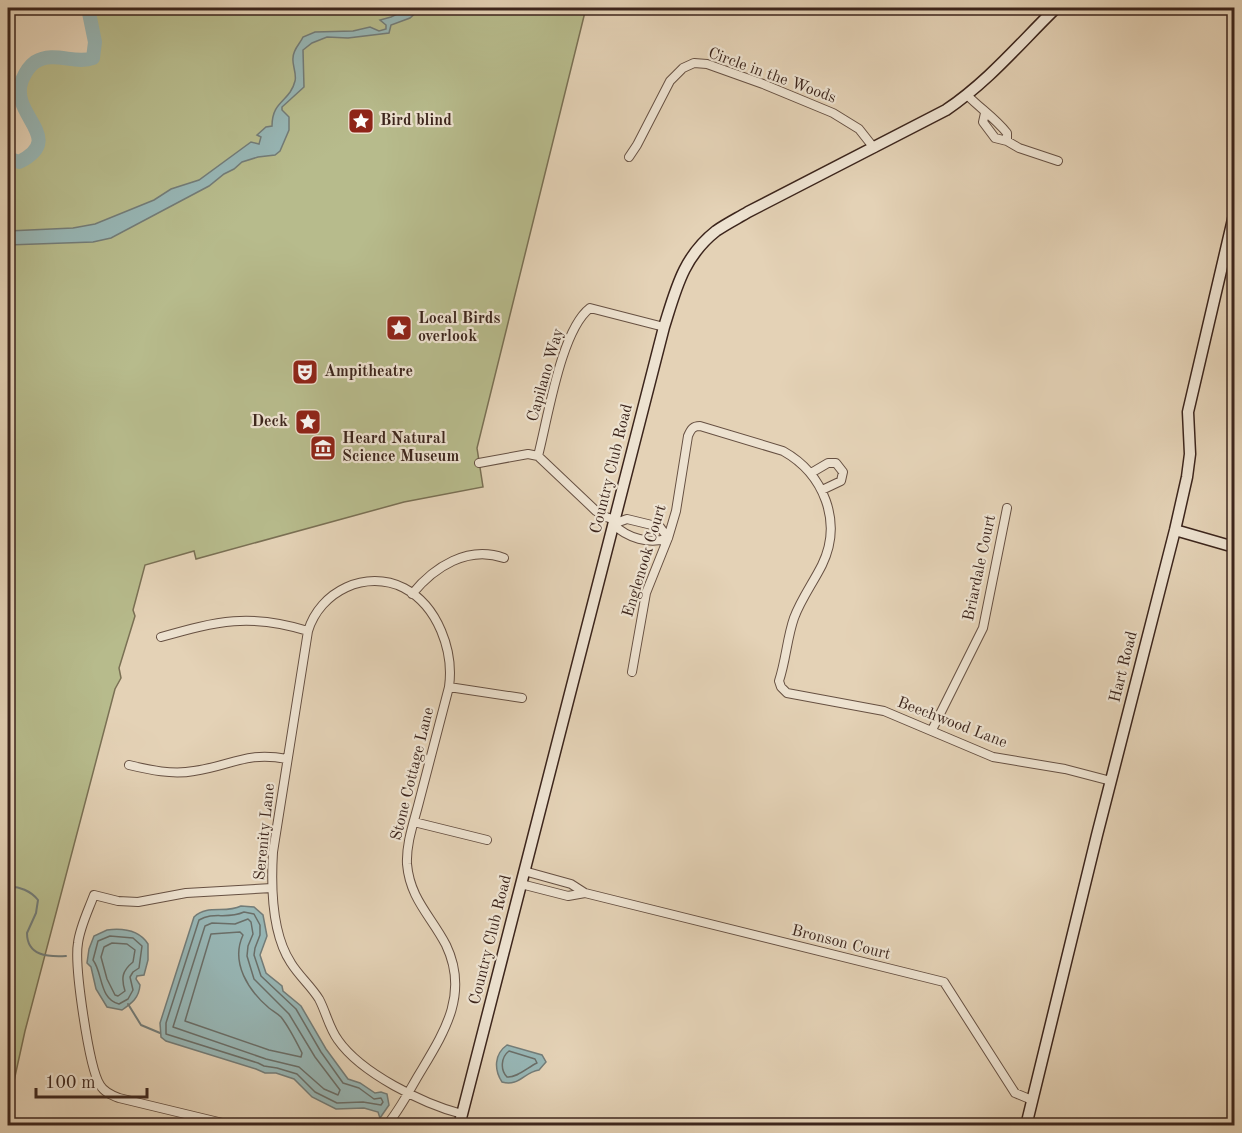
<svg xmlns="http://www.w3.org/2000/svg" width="1242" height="1133" font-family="'Old Standard TT',serif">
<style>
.green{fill:#b7bb8c;stroke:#7a7054;stroke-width:1.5}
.water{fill:#97b6b5;stroke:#737c78;stroke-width:1.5}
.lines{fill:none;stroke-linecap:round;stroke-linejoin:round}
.shore{stroke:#6a6e68;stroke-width:1.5}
.stream{stroke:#737c78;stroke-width:2}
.river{stroke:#97b6b5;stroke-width:14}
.street-casing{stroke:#665042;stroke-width:10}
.secondary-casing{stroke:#3c251c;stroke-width:13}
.street{stroke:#ede2d0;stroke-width:8}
.secondary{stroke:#ede2d0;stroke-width:10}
.labels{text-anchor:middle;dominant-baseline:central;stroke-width:4.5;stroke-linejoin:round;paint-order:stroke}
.street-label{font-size:16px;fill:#3c251c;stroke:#ede2d0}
.poi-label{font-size:16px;font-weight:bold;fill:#3c251c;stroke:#ede2d0;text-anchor:start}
</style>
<rect width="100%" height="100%" fill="#e4d2b6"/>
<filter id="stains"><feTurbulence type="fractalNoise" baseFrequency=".00333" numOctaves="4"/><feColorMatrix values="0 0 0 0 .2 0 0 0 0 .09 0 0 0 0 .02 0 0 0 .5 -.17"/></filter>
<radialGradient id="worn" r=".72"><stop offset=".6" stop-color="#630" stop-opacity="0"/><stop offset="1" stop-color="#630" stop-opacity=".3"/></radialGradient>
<path class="green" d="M89,8H586L477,448L483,487L404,502L196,559L194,551L145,565L133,610L135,616L119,668L121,678L115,689L25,1031L10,1099L8,1101V159L18,162C71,138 8,115 22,81C26,74 28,68 36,63C54,51 75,65 94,59L96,42Z"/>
<path class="water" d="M410,8H421L410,18L391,25L389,33L348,38L327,37L312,43L303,50L304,87L282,107V110L289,117V130L280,151L275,155L258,157L242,162L234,169L224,174L209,186L111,238L93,242L8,245V231L73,228L95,224L154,200L171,189L199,180L251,142L259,144L261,137L257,135L266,127L272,126C272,100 290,102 295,81C297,74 292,65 293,58C293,49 300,44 303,37L315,32L353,31L370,27L379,31L386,29V25L380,20L391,17Z
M241,906L254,907L263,915L267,936L260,955L266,973L282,986L283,991L301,1006L326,1049L348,1079L360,1083L375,1093L381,1092L387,1094L389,1105L380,1118L378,1112L364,1108L336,1109L312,1097L294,1079L276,1073H265L256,1069L166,1041L161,1037L160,1023L194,917C208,904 225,914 241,906Z
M107,930C123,928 139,930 148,944V960L144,975L137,976L136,979L140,985C139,998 132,1003 122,1010L107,1007L96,989L91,967L87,963L89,949L94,936Z
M507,1045L542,1055L546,1062L539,1070C524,1072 519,1087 502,1082C494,1070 494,1054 507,1045Z"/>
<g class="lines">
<path class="shore" d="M244,912L254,914L260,925V935L255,948L254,955L261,976L296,1009L321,1052L343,1083L359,1088L374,1099L381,1098L383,1102L381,1105L363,1102L337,1103L315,1092L297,1074L277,1068L264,1066L258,1063L166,1034V1023L199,920C214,911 226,920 244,912Z
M248,919L251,922L253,934L248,946L247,956L254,979L289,1014L315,1057L340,1090L338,1095L324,1089L299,1067L266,1059L173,1027L205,926L212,923L235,924Z
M240,932L243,935C230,963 249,991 269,1008C273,1011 277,1013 281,1017C289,1027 296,1041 302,1053L301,1057L269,1050L185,1021L211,934Z
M110,936L133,938L142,946L139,968L133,972L130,977L133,990L128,999L119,1004C99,999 103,973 93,960L98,941Z
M112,943L127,944L135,950L133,962C122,971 121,978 125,991L118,996L115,995L107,979L101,957L104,947Z
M509,1051L535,1059L537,1063C528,1067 517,1078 507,1077C500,1070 501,1057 509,1051Z"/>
<path class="stream" d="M8,887C19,886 31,891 38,900L36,913L27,933C27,956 48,957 66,956
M128,1004L141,1025L160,1033"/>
<path class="river" d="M8,158L19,162C68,138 8,115 22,80C25,73 28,67 35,62C54,50 75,65 93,58L95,42L88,8"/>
<defs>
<path id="street" d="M968,96C981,109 995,118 1007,133V141
M985,113L983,122L995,138L1007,141L1019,148L1058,161
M629,157L637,145L670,81L683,68L694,63L707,64L763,84L833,113L859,129L874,148
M538,456C548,418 561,330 590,308L664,327
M479,463L528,454L538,456L596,511L606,517L615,520
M811,473L828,463H836L843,472L841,481L822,490
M627,519L660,527L668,538C650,545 627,538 613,524Z
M412,594C434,567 468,545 504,558
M161,637C217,621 250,613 308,631
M632,672L646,593L668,538L676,511L688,436C691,429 693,426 700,426L783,451C824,474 843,522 822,565C813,583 801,599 794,618C787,638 786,660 779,681L781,687L787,693L884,711L993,757L1065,769L1111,781
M449,687L522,698
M932,730L983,628L1007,508
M129,765C150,770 172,775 194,771C231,766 246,751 287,759
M414,822L487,840
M524,871L571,884L585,893L944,982L1015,1093L1032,1100
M521,884L568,896L585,893
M235,1126L119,1098C111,1095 104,1092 100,1085C89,1068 74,965 78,943C80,927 88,911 94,895L118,901L138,902L186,893L272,888
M386,1126C399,1111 408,1093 418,1076C443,1034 470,995 446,945C431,916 410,899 407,864C406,843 414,822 419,802C429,764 439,725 449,687C454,651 438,606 404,588C366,569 320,591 308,631L273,852C271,885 272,934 291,963C299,976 311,986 319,999C326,1012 329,1028 338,1040C361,1073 423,1104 462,1114"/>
<path id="secondary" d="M1175,530L1234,547
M459,1126L664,327C676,289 683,257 716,231C726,224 738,218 748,212L946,110C989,81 1020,43 1056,8
M1026,1126L1097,835L1175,530L1187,477L1190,454L1188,412L1234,215"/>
</defs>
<use href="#street" class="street-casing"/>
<use href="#secondary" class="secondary-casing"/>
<use href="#street" class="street"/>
<use href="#secondary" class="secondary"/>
</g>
<defs>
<symbol id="sight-square" viewBox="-11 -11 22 22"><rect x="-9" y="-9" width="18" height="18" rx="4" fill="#8f2418" stroke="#ede2d0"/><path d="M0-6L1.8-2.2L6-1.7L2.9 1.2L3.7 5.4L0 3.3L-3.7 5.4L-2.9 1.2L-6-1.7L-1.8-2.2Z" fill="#fff"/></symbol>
<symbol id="theatre-square" viewBox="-11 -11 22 22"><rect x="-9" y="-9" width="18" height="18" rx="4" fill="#8f2418" stroke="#ede2d0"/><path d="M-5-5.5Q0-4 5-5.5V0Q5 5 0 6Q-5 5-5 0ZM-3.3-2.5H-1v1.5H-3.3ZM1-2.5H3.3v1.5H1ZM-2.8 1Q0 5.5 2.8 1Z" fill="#fff"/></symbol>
<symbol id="museum-square" viewBox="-11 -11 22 22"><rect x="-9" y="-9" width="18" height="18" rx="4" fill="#8f2418" stroke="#ede2d0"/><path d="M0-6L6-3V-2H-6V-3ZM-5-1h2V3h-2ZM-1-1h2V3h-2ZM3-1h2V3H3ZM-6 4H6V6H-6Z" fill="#fff"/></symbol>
</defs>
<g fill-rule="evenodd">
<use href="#sight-square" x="346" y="106" width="30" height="30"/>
<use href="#sight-square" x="384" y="313" width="30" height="30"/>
<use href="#theatre-square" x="290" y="357" width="30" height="30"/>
<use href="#sight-square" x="293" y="407" width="30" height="30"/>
<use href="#museum-square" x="308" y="433" width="30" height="30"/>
</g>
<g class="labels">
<g class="street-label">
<text transform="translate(772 76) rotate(20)">Circle in the Woods</text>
<text transform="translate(546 375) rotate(-74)">Capilano Way</text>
<text transform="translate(612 469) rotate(-76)">Country Club Road</text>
<text transform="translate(645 561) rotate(-73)">Englenook Court</text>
<text transform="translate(980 568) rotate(-78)">Briardale Court</text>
<text transform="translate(1124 667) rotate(-76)">Hart Road</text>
<text transform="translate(952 723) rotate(21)">Beechwood Lane</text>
<text transform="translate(413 774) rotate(-76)">Stone Cottage Lane</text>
<text transform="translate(265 832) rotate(-84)">Serenity Lane</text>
<text transform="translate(491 940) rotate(-76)">Country Club Road</text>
<text transform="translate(841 943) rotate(14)">Bronson Court</text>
</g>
<g class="poi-label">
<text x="380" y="121">Bird blind</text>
<text x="418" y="319">Local Birds<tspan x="418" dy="18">overlook</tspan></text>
<text x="324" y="372">Ampitheatre</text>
<text x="288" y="422" text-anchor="end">Deck</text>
<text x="342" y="439">Heard Natural<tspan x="342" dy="18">Science Museum</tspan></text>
</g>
</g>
<rect width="1242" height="1133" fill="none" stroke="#e4d2b6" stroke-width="30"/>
<rect x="9" y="9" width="1224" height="1115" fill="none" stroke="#3c251c" stroke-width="3"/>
<rect x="15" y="15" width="1212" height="1103" fill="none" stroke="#3c251c" stroke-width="1.5"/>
<path d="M36 1088v9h111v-9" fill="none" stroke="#3c251c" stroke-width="3"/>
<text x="45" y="1088" font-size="18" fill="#3c251c" stroke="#ede2d0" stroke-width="4.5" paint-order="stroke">100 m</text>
<rect width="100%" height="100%" filter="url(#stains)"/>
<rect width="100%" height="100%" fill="url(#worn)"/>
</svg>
